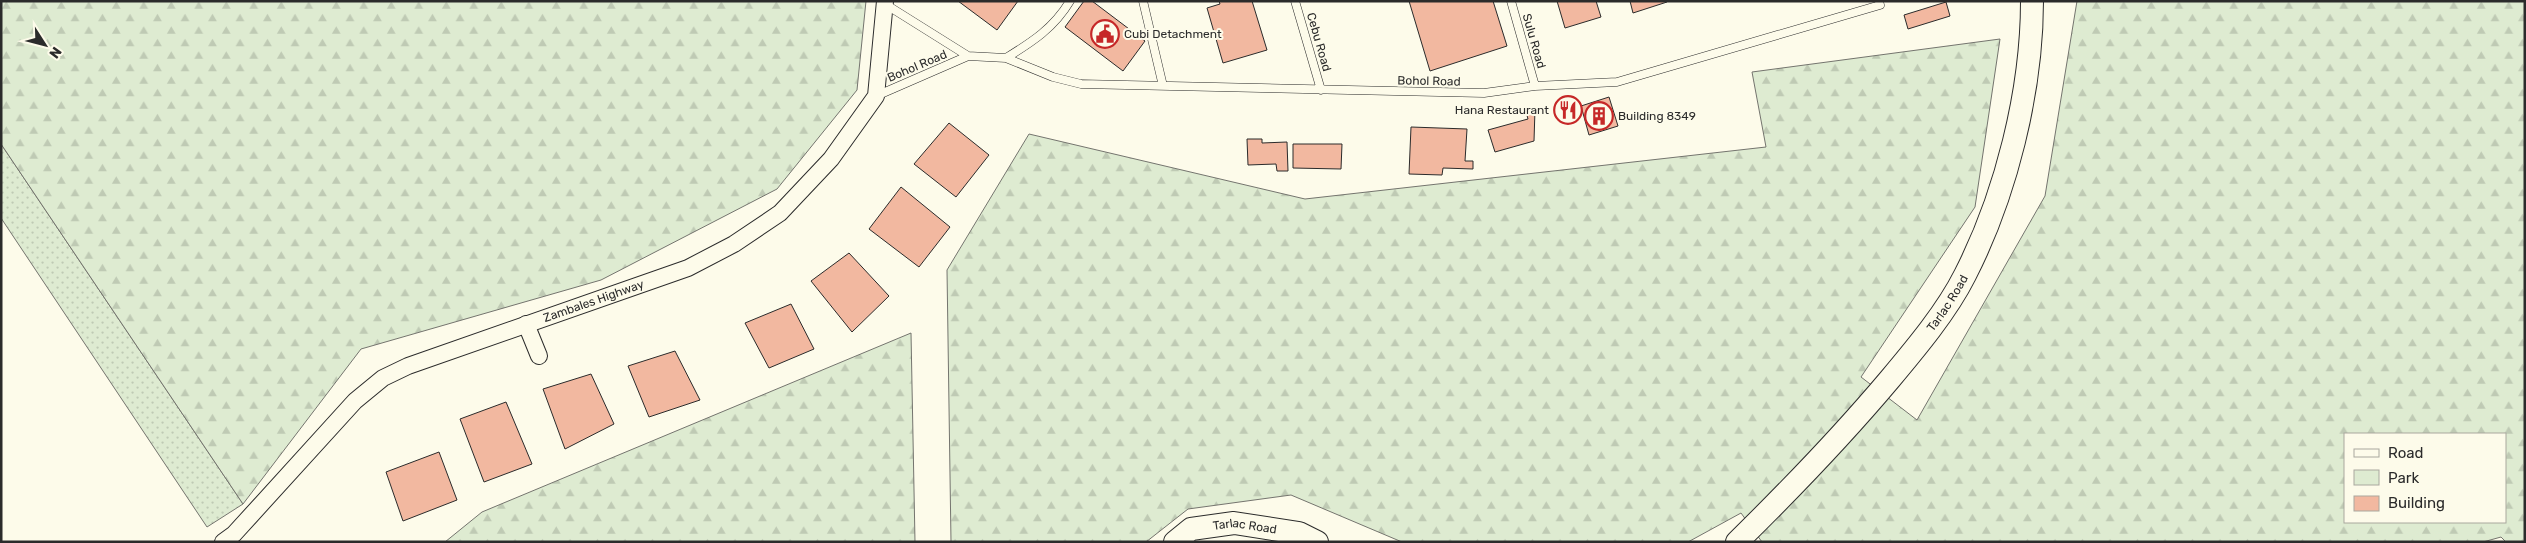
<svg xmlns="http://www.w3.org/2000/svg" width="2526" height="543" font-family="Rubik,sans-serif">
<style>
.green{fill:url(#green-dots);stroke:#74746e}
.forest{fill:url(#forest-firs);stroke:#74746e;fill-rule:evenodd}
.building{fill:#f2b8a0;stroke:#2b2b2b}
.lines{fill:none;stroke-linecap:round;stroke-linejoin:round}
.service-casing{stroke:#2b2b2b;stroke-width:9}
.minor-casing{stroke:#2b2b2b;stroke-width:18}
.secondary-casing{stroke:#2b2b2b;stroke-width:24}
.service{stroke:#fdfbea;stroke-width:8}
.minor{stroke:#fdfbea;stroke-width:16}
.secondary{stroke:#fdfbea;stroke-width:22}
.labels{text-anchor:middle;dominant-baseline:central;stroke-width:4;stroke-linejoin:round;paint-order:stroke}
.poi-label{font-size:12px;fill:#2b2b2b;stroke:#fdfbea;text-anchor:start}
.street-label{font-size:12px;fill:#2b2b2b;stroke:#fdfbea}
</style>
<defs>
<pattern id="green-dots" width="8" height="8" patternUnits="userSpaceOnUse" patternTransform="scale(1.25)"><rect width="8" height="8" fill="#deebd1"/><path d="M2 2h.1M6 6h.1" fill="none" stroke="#bfcab4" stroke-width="1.8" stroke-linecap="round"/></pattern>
<pattern id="forest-firs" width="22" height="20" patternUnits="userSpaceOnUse" patternTransform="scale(1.25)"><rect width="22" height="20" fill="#deebd1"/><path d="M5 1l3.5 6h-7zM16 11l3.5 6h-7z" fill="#bfcab4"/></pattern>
</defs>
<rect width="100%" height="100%" fill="#fdfbea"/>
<path class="green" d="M1,144L243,504L207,527L1,218Z"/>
<path class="forest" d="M1,1H866L857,90L777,189L601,280L361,349L243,504L1,144Z
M2077,1H2525V542H2506L2501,537L2483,542H1762L1741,513L1688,542H1402L1291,495L1188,509L1146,542H951L947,270L1029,134L1305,199L1766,147L1752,72L2000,39L1975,207L1861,377L1917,420L2045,196ZM2345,434H2505V522H2345Z
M911,333L915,542H445L482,512Z"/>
<path class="building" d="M958,1H1018L997,30Z
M1084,1H1092L1145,41L1123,71L1065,27Z
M1219,1H1252L1267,50L1223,63L1207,8L1220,4Z
M1409,1H1493L1507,46L1430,71Z
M1557,1H1596L1601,17L1565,28Z
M1630,1H1667V2L1633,13Z
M1946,2L1950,16L1908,29L1904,15Z
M1609,97L1618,126L1589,135L1581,106Z
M1535,109L1534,141L1495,152L1488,130L1528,119L1526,112Z
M949,123L989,155L956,197L914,164Z
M1411,127L1467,129L1465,161H1473V169L1443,168L1442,175L1409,174Z
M1247,139H1262V143L1287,142L1288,171H1277L1276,164L1248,165Z
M1293,144H1342L1341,169L1293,168Z
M901,187L950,227L919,267L869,229Z
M849,253L889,296L852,332L811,281Z
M791,304L814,349L769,368L745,323Z
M675,351L700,400L649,417L628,366Z
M591,374L614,424L565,449L543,389Z
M506,402L532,464L484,482L460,419Z
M439,452L457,500L403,521L386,472Z"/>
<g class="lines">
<defs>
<path id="service" d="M1143,1L1163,86
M1295,1L1321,90
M1511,1L1535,86
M885,4L968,56L1006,58L1053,77L1081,84L1484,93L1535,86L1617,82L1880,5L1879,1
M1006,58C1032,42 1054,28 1070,1
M876,96L968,56"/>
<g id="minor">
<path d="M526,324L539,356"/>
<path id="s1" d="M223,542L234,534L355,401L383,378L408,366L688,268L734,244L780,213L831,159L876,96L885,1"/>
</g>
<g id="secondary">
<path id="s2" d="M1175,542L1191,529L1234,523L1299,533L1317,542"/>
<path id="s3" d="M1737,542C1790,490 1842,436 1890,379C1916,348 1947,311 1965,275C2006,195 2032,91 2032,1"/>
</g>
</defs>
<use href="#service" class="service-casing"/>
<use href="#minor" class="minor-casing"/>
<use href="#secondary" class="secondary-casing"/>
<use href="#service" class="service"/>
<use href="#minor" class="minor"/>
<use href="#secondary" class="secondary"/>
</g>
<defs>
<symbol id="civic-ring" viewBox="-11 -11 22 22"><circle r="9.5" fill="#fdfbea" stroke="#c62828" stroke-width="1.5"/><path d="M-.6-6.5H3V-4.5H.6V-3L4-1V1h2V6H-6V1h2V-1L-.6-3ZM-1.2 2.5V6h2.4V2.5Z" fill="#c62828"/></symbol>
<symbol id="restaurant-ring" viewBox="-11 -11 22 22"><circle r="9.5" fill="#fdfbea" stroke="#c62828" stroke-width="1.5"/><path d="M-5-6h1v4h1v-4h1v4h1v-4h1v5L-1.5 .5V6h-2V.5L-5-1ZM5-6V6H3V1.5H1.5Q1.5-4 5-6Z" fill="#c62828"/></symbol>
<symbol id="building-ring" viewBox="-11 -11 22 22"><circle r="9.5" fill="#fdfbea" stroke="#c62828" stroke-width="1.5"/><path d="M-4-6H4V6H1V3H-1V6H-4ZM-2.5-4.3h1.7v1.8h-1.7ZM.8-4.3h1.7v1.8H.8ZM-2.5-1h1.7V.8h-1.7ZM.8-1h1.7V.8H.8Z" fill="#c62828"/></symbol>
</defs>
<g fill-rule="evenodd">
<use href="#civic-ring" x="1089" y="18" width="32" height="32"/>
<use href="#restaurant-ring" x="1552" y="94" width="32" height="32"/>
<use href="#building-ring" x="1583" y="100" width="32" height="32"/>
</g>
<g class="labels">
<g class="poi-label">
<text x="1124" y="34">Cubi Detachment</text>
<text x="1549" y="110" text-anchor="end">Hana Restaurant</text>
<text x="1618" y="116">Building 8349</text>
</g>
<g class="street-label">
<text transform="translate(1534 41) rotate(74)">Sulu Road</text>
<text transform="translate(1319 42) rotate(74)">Cebu Road</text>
<text transform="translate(917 66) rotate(-23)">Bohol Road</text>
<text transform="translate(1429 81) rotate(1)">Bohol Road</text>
<text stroke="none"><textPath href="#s1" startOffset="454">Zambales Highway</textPath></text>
<text stroke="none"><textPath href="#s3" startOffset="319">Tarlac Road</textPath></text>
<text stroke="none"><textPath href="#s2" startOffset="75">Tarlac Road</textPath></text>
</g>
</g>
<rect width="2526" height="543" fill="none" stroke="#2b2b2b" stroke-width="5"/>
<rect x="2344" y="433" width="162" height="90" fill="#fdfbea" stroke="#a9a89e"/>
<rect x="2354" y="449" width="25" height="8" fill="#fdfbea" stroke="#a9a89e"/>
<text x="2388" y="458" font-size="15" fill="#2b2b2b">Road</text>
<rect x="2354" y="470" width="25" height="15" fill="#deebd1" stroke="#a9a89e"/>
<text x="2388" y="483" font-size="15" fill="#2b2b2b">Park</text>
<rect x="2354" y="496" width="25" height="15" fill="#f2b8a0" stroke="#a9a89e"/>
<text x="2388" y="508" font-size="15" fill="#2b2b2b">Building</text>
<g transform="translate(45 45) rotate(126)" stroke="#fdfbea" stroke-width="4" paint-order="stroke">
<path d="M0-4L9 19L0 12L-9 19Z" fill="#2b2b2b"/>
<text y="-8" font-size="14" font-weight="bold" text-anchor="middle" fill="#2b2b2b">N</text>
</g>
</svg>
